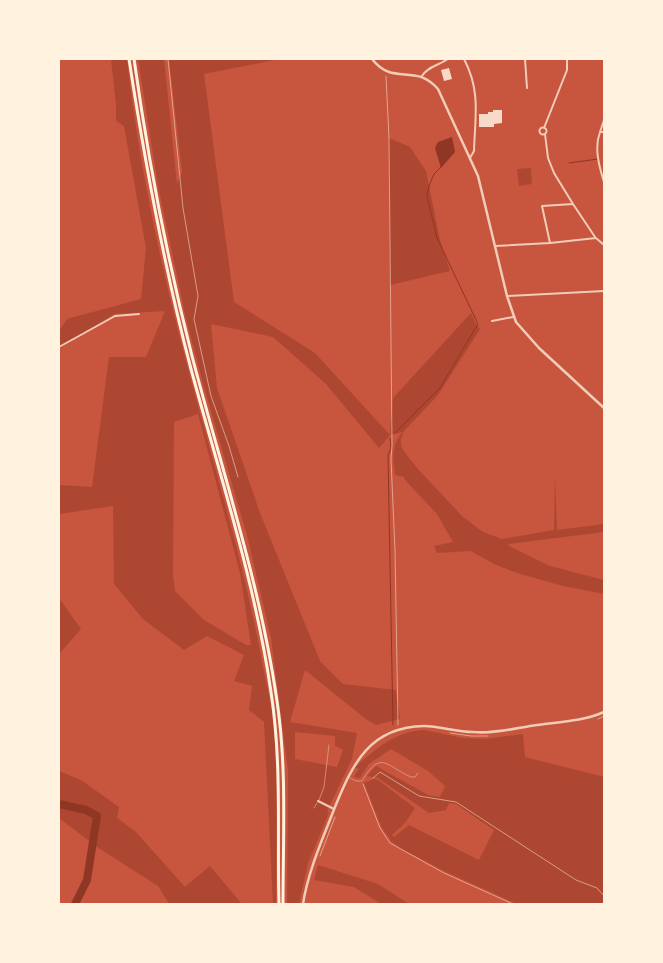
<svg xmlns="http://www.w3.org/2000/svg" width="663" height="963" font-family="'Varela Round',sans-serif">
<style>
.green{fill:#ae4732;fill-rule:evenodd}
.water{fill:#8f3625}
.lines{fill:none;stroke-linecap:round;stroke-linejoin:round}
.stream{stroke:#8f3625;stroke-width:1}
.river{stroke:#8f3625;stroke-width:8}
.building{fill:#f7dbc8}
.path{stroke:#fff3e0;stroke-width:0.5}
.service{stroke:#f1ccb7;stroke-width:0.5}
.minor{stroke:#f1ccb7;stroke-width:2}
.tertiary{stroke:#f1ccb7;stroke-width:2.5}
.trunk{stroke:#fff3e0;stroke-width:3}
</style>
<rect width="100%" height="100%" fill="#c8553d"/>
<path class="green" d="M111,59H127C140,175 166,290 197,402C221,490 247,577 263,667C266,684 271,701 273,718C279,779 276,843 276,904H273L264,722L249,710L252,686L234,681L244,655L207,636L184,650L143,619L114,584L113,506L59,514V485L92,487L109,357H146L165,311L114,314L59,349V331L67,319L141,299L146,248L124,126L116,121V104ZM198,414L240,573L251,645H246L204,620L175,591L173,575L174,422Z
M138,59H164L177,184L182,172L169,59H280L204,74L234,302L315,353L390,435L393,398L471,313L476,324L480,329L438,395L404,431L401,439V444L403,450L417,468L463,517L483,532L502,539L554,530L555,475L557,530L604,524V532L508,544L509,546L550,566L604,580V594L563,586L517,573L494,564L471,551L437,553L434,546L453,542L437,514L405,480L404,477L395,475C393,458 391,444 403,432L390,435L379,448L326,384L273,337L211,324L217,388L260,513L320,661L343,684L396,690L400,719L376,725L367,720L305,670L290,722L357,733L352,759L327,811L329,813L308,863L299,904H287L288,771L271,638L248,539L205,391L186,319L158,186ZM295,732L335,736V746L343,750L337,767L295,759Z
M389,138L410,147L426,171L440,240L450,271L390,285Z
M531,168L532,184L519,186L517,169Z
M59,598L81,629L59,654Z
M424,730L463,738L484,739L523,734L525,757L604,777V904H517L444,871L402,849L391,841L381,826L364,783L374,779L378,780L415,808L405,823L392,835L394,837L409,825L479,860L494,830L456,804L449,803L446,810L429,813L378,778L367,776L376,766L428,795L440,797L445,786L428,771L391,749L369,764L360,778L354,777L358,770H360L355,767C378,748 393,732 424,730Z
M59,771L81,780L119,807L117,818L136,832L185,887L210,866L242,904H169L158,886L97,847L59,818Z
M318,865L378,884L409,904H381L354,887L314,880Z"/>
<path class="water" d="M452,137L455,152L441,168L435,148L438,142Z"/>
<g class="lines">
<path class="stream" d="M569,163L598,159
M395,433L440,388L478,324L437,238L427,196L429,186L434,174L441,167
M390,438L391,448L388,455L393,725"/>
<path class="river" d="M59,804L86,810L97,816L87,880L75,904"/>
</g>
<path class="building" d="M449,68L452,79L444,81L441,70Z
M493,110H502V123L494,124V127H479V114H488V112H493Z"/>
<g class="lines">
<path class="path" d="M168,59L183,208L198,296L194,319L211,396L229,446L238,477
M386,76L389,138L392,445L391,459L395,551L398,725
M598,719L604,716
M450,733L471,736H488
M373,778L380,772L419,796L456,802L576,880L597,888L604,896
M363,784L380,828L390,843L444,873L513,904
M320,856L335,817"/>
<path class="service" d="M350,778L356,781H362C381,749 386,766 411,777H415L418,773
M319,800L324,787L329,745
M314,808L317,803"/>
<path class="minor" d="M464,59C481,91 475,117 474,151L470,158
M525,59L527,88
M422,76C427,67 439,65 448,59
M604,120L600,132H604
M539.5 131a3.5 3.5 0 1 1 7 0a3.5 3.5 0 1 1-7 0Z
M544,128L567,70V59
M600,132C594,148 599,166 604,182
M545,134L548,158L554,173L573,204L542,206L550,243L596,238L604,245
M573,204L595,237
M495,246L550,243
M507,296L604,291
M492,321L513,317
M59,347L115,316L139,314
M318,801L334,809"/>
<path class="tertiary" d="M372,59C394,87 414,62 438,89L478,176L507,296L516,322L539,348L604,408
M303,904C308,871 323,838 335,807C353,763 370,727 424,726C440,726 456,732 473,732C494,734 516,728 537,725C559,722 584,721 604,712"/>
<path class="trunk" d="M129,59C145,163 164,267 191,369C220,476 255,582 271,692C282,763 277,833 279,904
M134,59C148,159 167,258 192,356C222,471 260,583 277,701C287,768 283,836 283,904"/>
</g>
<rect width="663" height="963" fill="none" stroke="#fff3e0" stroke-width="120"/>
</svg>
